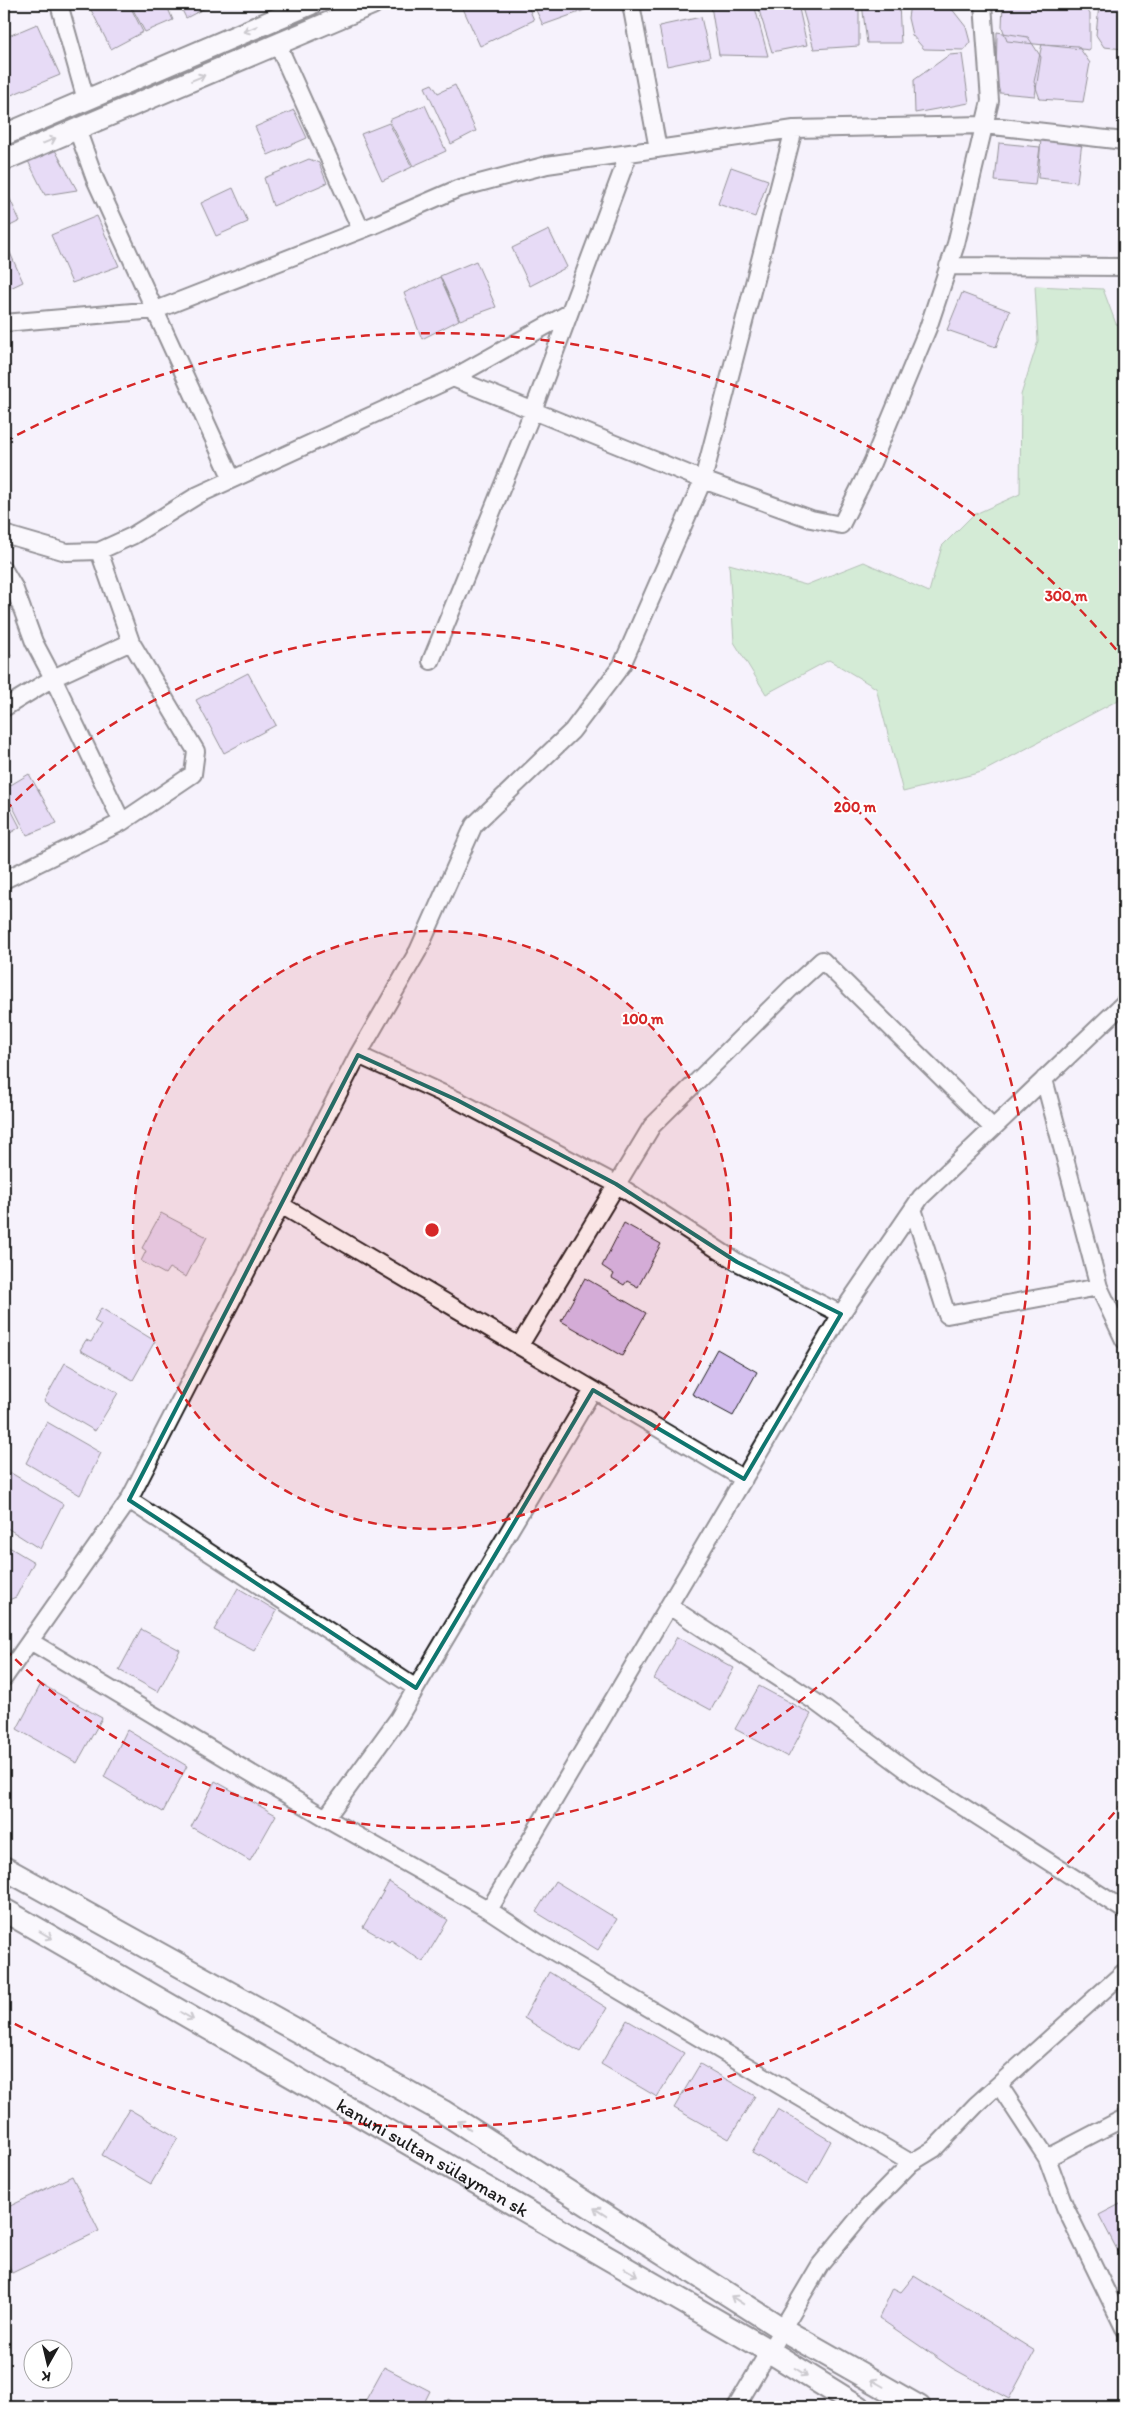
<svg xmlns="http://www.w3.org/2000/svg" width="1128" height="2411" font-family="Itim,sans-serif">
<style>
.green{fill:#aae3a8;stroke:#638062}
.building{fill:#d4bfef;stroke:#1c1c1c}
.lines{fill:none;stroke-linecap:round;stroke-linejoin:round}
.minor-casing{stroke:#1c1c1c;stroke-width:20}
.tertiary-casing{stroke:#1c1c1c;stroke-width:24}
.secondary-casing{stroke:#1c1c1c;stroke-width:26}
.minor{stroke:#fff;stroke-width:16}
.tertiary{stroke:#fff;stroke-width:20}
.secondary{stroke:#fff;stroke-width:22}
.oneway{stroke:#999}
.marked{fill:none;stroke:#0f766e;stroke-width:4;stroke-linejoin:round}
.ring{fill:none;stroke:#d62828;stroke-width:2.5;stroke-dasharray:9 6}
.labels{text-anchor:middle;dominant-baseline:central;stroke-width:4;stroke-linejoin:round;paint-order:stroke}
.street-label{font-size:19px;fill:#1c1c1c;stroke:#fff}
.centre{fill:#d62828;stroke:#fff;stroke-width:2.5}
.ring-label{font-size:15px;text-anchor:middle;font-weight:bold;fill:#d62828;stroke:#fff;stroke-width:4;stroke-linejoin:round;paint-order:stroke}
</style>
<rect width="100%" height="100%" fill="#f6f2fc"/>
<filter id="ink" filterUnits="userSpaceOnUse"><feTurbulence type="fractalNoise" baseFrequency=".02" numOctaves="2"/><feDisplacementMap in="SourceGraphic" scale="10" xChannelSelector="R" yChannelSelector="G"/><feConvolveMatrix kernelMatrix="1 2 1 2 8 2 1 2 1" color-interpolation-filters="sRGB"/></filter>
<g filter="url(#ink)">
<path class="green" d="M1035,286L1103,289L1116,324L1124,327V697L982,772L903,792L876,688L829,660L766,694L734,642L729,564L806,585L864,562L929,592L942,546L973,515L1020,494L1021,395L1038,341Z"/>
<path class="building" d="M88,4H129L143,32L111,49Z
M130,4H166L173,20L145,32Z
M179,4H213L186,18Z
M461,4H527L534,20L480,46Z
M533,4H602L543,25Z
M735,4H754L768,56L719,55L711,6Z
M757,4H798L807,45L772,52Z
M801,4H859V46L814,49Z
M862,4H899L901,43H867Z
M910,4H948L966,27L970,42L964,50L924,49L912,35L908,18Z
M1003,4H1083L1090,14V50L1007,41L1002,27Z
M1099,5L1124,8V49L1104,47L1096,35Z
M701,17L710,57L667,66L659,26Z
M37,24L60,75L4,98V38Z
M997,32L1028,37L1041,57L1035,96L1000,93L996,80Z
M1042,44L1078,46L1090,63L1083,102L1040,99L1034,82Z
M962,54L969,103L915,113L914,80L949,55Z
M432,84L438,93L455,85L476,131L451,144L425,87Z
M425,105L446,151L413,166L389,120Z
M294,110L307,138L268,155L255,127Z
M389,123L412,167L382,181L361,134Z
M1041,138L1082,142L1077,182L1038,178Z
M999,143L1040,147L1035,185L995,181Z
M55,150L77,190L45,195L28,161Z
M309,159L319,163L327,183L273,206L264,178Z
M731,167L768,180L755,217L718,204Z
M4,186L20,221L4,229Z
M233,188L248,222L216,236L201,203Z
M97,216L119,266L72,283L51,235Z
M549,230L567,267L530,286L512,248Z
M7,246L23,282L4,291V248Z
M476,261L496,307L460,320L440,276Z
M440,277L459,320L422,339L404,293Z
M962,293L1010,311L996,347L947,330Z
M4,641L11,656L4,659Z
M248,673L276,725L224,753L196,700Z
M29,774L57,823L27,835L4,789Z
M4,796L20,827L4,837Z
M161,1213L207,1237L186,1277L169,1268L165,1274L141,1261L146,1251L142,1248Z
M624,1223L661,1244L638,1287L627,1281L624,1285L612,1278L614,1274L602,1266Z
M585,1278L646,1313L622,1356L561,1321Z
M101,1308L155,1341L133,1380L80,1350L86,1340L91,1342L101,1325L94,1321Z
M717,1349L757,1372L733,1416L692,1394Z
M65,1363L118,1393L95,1431L44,1401Z
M47,1422L101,1453L80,1495L26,1463Z
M11,1473L63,1504L40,1549L4,1526V1486Z
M4,1544L34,1562L16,1597L4,1602Z
M238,1588L277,1611L254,1651L214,1630Z
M141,1629L180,1650L158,1692L119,1670Z
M677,1637L734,1668L711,1710L654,1679Z
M41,1684L102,1718L77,1763L17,1729Z
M759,1686L811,1714L788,1757L735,1729Z
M127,1730L187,1766L163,1812L104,1777Z
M215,1781L276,1815L250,1861L191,1827Z
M555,1881L617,1919L598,1950L536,1912Z
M389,1882L448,1920L423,1962L391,1940L389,1942L363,1927Z
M549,1972L607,2008L580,2052L524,2018Z
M627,2020L684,2053L657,2097L601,2064Z
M700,2064L755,2096L729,2139L674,2108Z
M129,2109L178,2138L151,2184L102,2155Z
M778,2109L831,2141L807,2185L752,2153Z
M72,2176L99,2231L12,2273L4,2255V2209Z
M1124,2202V2263L1099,2215Z
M914,2276L1035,2351L1009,2399L952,2368L879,2318L893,2288L901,2292Z
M384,2367L430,2391L422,2407H362Z
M448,2399L463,2407H444Z"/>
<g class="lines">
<defs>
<path id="minor" d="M59,4L86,100
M631,4L658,149
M278,45L361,230
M77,129L95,179L232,479
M948,266L1124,267
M4,323L156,310L374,225L457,189L547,165L794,129L984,125L1124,141
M453,378L703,480L811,519L841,525L872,463L928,328L956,244L990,101L983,4
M4,534L66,552L99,551
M4,570L14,587L34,642L53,678L4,708
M431,661L533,411L629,153
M122,822L193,774L196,751L131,642
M4,880L122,822L53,678L131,642L99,551L132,536L198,495L453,378L569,313
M358,1055L457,1100L616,1184L737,1262L841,1314
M1044,1079L1099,1287L1124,1340
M281,1205L744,1479
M913,1209L947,1315L1099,1287
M520,1345L652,1126L790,989L822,960L993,1128
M129,1500L416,1688L398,1719L326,1818
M669,1606L814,1701L915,1776L1124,1910
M30,1641L326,1818L489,1910L539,1943L911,2163
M4,1678L129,1500L358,1055L418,951L474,825L572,731L622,665L703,480L794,129
M416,1688L593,1390
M489,1910L841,1314L921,1197L1124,1003
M999,2085L1047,2158
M1124,2118L1047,2158L1065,2207L1124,2328
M736,2407L820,2265L866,2209L911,2163L934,2149L976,2105L1124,1972"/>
<path id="tertiary" d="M4,135L311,4
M4,160L372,4"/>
<g id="secondary">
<path d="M4,1868L442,2111L782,2329L919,2407"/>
<path id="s1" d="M4,1910L769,2351L859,2407"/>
</g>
</defs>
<use href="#minor" class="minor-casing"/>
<use href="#tertiary" class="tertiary-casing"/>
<use href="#secondary" class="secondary-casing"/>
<use href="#minor" class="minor"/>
<use href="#tertiary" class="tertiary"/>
<use href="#secondary" class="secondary"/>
</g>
<defs><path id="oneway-shaft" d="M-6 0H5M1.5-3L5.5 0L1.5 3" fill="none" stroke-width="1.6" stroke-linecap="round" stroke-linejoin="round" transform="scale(1.25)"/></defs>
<g class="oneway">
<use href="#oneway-shaft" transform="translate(250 29) rotate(157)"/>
<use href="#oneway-shaft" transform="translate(198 78) rotate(-23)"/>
<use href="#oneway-shaft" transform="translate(49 141) rotate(-23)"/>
<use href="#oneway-shaft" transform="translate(46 1935) rotate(30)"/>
<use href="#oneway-shaft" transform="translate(187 2016) rotate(30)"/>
<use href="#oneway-shaft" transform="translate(464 2125) rotate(-147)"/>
<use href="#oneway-shaft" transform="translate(600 2212) rotate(-147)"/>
<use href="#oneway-shaft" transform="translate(631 2272) rotate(30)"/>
<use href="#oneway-shaft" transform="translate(737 2300) rotate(-147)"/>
<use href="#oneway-shaft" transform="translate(801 2372) rotate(32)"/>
<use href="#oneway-shaft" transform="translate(877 2383) rotate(-150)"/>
</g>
</g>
<path d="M0 0H1128V2411H0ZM358,1055L457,1100L616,1184L737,1262L841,1314L744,1479L593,1390L416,1688L129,1500Z" fill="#f6f2fc" fill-opacity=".55" fill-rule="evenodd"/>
<path class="marked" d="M358,1055L457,1100L616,1184L737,1262L841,1314L744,1479L593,1390L416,1688L129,1500Z"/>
<circle cx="432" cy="1230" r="299" fill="#d62828" fill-opacity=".12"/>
<g class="ring">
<circle cx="432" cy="1230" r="299"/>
<path d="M5 811A598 598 0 1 1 5 1649"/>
<path d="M1124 1801A897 897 0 0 1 4 2018M4 442A897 897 0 0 1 1124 659"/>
</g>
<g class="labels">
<g class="street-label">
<text stroke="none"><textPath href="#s1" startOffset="495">kanuni sultan sülayman sk</textPath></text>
</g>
</g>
<circle cx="432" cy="1230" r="8" class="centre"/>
<g class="ring-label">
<text x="1066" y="601">300 m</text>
<text x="855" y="812">200 m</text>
<text x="643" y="1024">100 m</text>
</g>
<rect width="1128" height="2411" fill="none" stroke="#fff" stroke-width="20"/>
<rect x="10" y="10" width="1108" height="2391" fill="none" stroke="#1c1c1c" stroke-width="2" filter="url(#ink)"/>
<g transform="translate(48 2364) rotate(188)"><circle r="24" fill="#ffffff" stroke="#a4a4a4"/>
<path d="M0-4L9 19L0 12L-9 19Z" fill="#1c1c1c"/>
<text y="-8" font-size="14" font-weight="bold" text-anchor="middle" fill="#1c1c1c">K</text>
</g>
</svg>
